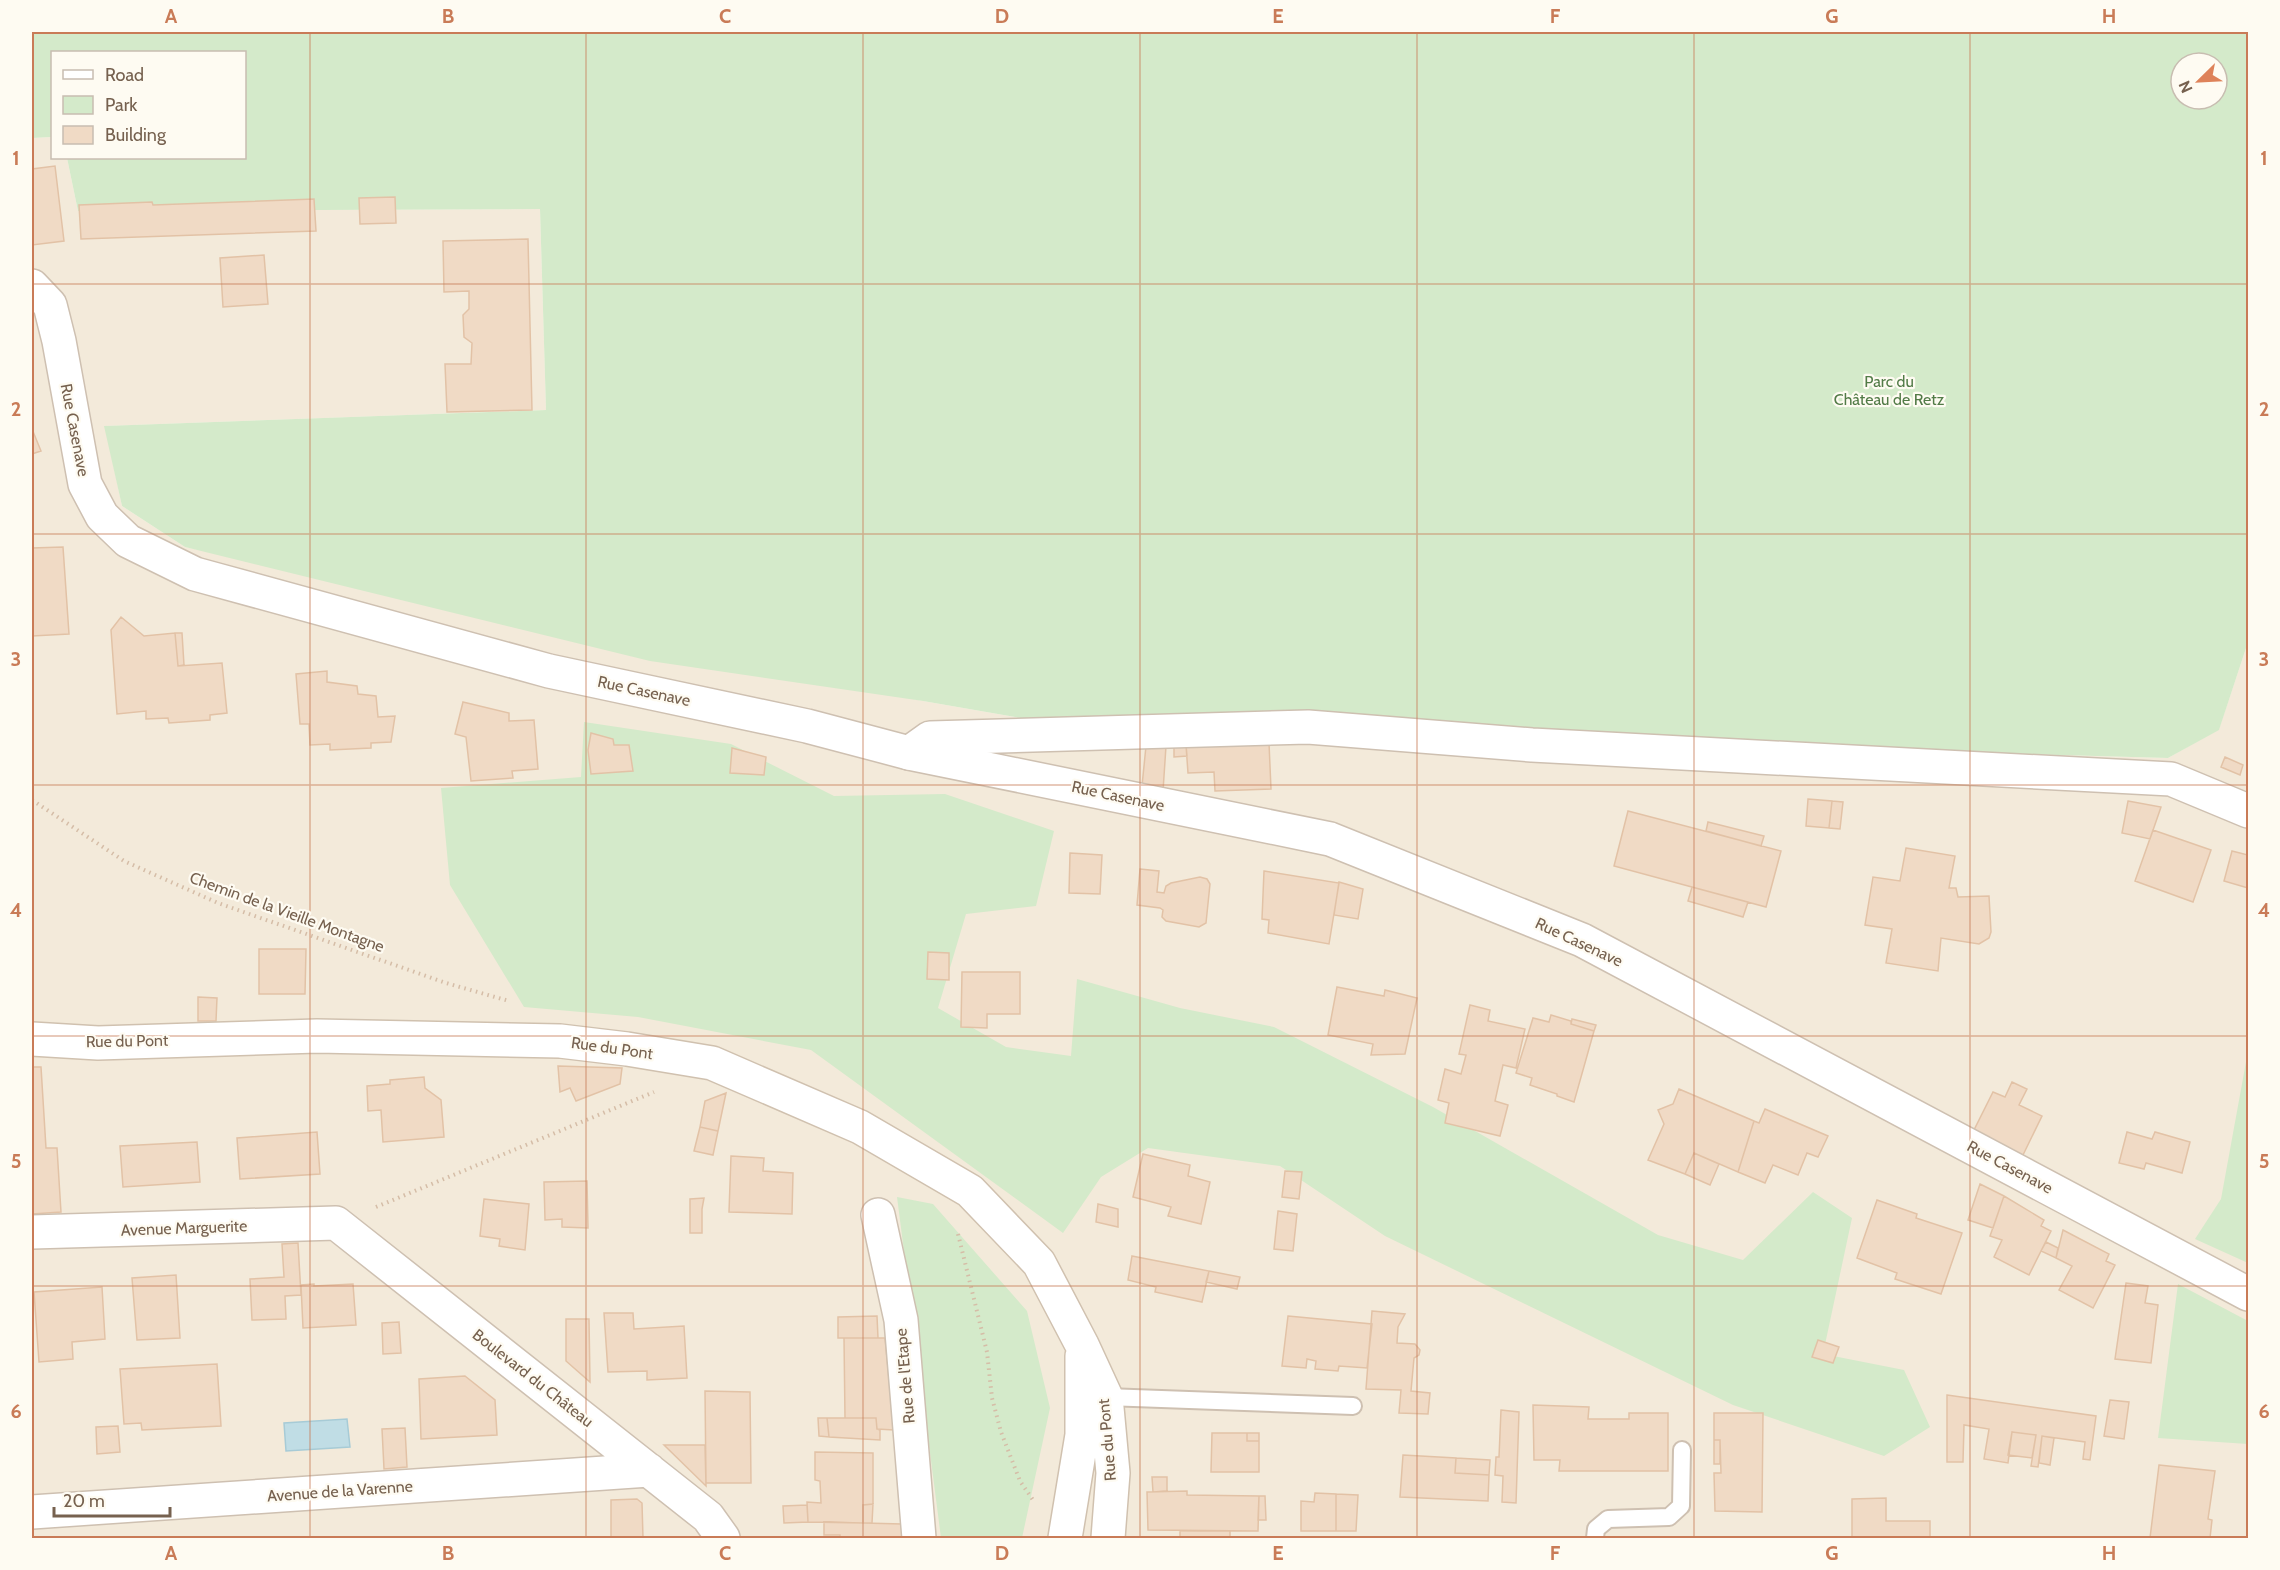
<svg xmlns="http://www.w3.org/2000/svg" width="2280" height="1570" font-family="Cabin,sans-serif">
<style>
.residential{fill:#f3eada}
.green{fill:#d4eaca;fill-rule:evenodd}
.water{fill:#c0dde5;stroke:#a7cbd6;stroke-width:1.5}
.building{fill:#f0dac5;stroke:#e2c2a6;stroke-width:1.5}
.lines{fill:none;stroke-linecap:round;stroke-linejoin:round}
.service-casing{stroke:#cec0b1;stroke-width:20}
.minor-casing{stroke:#cec0b1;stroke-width:36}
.tertiary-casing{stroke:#cec0b1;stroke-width:36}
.secondary-casing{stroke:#d0c1af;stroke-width:36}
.path{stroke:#d5bda7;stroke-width:4;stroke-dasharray:1.5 4.5;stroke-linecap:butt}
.service{stroke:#fff;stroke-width:16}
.minor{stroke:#fff;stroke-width:33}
.tertiary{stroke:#fff;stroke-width:33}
.secondary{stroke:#fff;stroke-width:33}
.grid{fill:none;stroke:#c97b57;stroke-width:1.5;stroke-opacity:0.55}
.labels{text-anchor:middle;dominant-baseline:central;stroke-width:4.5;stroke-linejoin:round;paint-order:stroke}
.park-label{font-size:16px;fill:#527b47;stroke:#fefbf2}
.street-label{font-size:16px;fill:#76614f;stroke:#fefbf2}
.neatline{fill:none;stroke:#c97b57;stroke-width:2}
.grid-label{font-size:20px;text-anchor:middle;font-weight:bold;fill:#c97b57}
</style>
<rect width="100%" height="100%" fill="#fcf7ec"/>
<path class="residential" d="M52,137V158H67L78,211L540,209L546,410L105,426L122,506L185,547L923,701L1078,728L2168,758L2219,729L2248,642V1538H32V138Z"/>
<path class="green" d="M32,32H2248V642L2219,730L2168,758L1078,728L923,701L650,661L185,547L122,506L104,426L546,410L540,209L78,211L67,158H244V52H52V137L32,138ZM2181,63H2217V99H2181Z
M584,722L731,744L834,796L945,794L1054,831L1036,906L966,914L938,1008L1006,1047L1071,1056L1077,979L1180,1008L1274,1027L1433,1107L1658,1235L1743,1260L1813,1192L1852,1218L1823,1354L1904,1370L1930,1427L1884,1456L1733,1405L1385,1236L1280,1166L1148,1148L1101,1177L1063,1233L811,1050L638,1017L524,1007L450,885L441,788L581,777Z
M2248,1051V1263L2195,1239L2221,1199Z
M897,1197L933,1204L1027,1311L1050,1408L1022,1538H941Z
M2178,1284L2248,1321V1444L2158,1438Z"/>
<path class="water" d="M347,1419L350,1447L286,1451L284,1423Z"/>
<path class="building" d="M55,166L64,241L32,245V169Z
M395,197L396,223L360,224L359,198Z
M314,199L316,231L81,239L79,205L152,202L153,205Z
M528,239L532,410L447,412L445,364H471L472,343L464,337L463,315L469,309V291L444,292L443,241Z
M264,255L268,304L223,307L220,258Z
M32,429L41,451L32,454Z
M63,547L69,634L32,636V548Z
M121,617L144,636L175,633L178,666L222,663L227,713L210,715V720L169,723L168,718L146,719V711L117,714L111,630Z
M175,633H182L184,665L178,666Z
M327,671V682L357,686L358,694L376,696L378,717L395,716L391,742L371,743V748L330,750V744L310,745L309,724H300L296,674Z
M463,702L509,713V721L534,720L538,769L512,771L513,778L471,781L466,737L455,734Z
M591,733L613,739L614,745H629L633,771L591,774L588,750Z
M1269,743L1271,789L1215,791L1214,772L1188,773L1186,745Z
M1174,745H1186L1187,756L1174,757Z
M1146,746H1166L1163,791L1142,786Z
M732,748L766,757L764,775L730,773Z
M2225,757L2243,765L2240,775L2221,767Z
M1808,799L1832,801L1829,828L1806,826Z
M1832,801L1843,802L1840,829L1829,828Z
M2128,801L2161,807L2150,839L2122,833Z
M1628,811L1781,851L1766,907L1614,866Z
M1708,822L1764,836L1761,846L1706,831Z
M2153,830L2211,850L2193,902L2135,881Z
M1906,848L1955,856L1949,888H1956L1958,897L1989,896L1991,932L1989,938L1979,944L1941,938L1938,971L1886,963L1892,929L1865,925L1873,877L1900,881Z
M2232,851L2248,855V888L2224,881Z
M1070,853L1102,855L1100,894L1069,893Z
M1140,869L1159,871L1157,892L1164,893L1166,886L1171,883L1200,877L1207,879L1210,884L1206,923L1199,927L1166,921L1162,917L1163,910L1160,908L1137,905Z
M1264,871L1339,883L1329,944L1268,933L1269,920L1262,919Z
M1339,882L1363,889L1358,919L1334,915Z
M1692,887L1748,902L1743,917L1688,901Z
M259,949H306L305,994H259Z
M928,952L949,953V980L927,979Z
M962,972H1020V1014H987V1028L961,1027Z
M1337,987L1384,996L1385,990L1417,998L1405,1054L1371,1055L1373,1044L1328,1035Z
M198,997L217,998L216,1021H198Z
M1470,1005L1490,1010L1488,1021L1525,1029L1516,1068L1503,1065L1495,1101L1508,1105L1500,1136L1445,1123L1449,1103L1438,1100L1445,1069L1461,1074L1466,1055L1459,1054Z
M1551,1015L1571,1021V1024L1594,1031L1574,1102L1557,1096V1094L1530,1085L1532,1078L1516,1073L1533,1018L1549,1022Z
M1572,1019L1596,1025L1594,1031L1571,1024Z
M558,1066L622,1068L620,1084L576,1101L570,1088L560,1092Z
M32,1067H41L46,1148H57L61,1212L32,1214Z
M424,1077L425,1088L441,1100L444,1137L383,1142L381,1110L368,1111L367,1086L390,1084V1080Z
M2012,1082L2027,1089L2019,1105L2042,1116L2022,1157L1973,1132L1993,1092L2005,1097Z
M1679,1089L1754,1121L1738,1172L1694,1153L1685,1174L1648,1160L1664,1124L1658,1110L1673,1104Z
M726,1093L718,1131L700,1127L705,1101Z
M1765,1109L1828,1136L1818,1157L1807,1153L1798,1175L1773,1165L1765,1183L1738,1172L1754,1121L1759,1123Z
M700,1127L718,1131L713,1155L694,1151Z
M317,1132L320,1174L240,1179L237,1138Z
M2127,1132L2152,1139L2155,1132L2190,1142L2182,1173L2146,1163L2144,1169L2119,1163Z
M197,1142L200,1182L123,1187L120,1146Z
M1694,1153L1719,1164L1710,1185L1685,1174Z
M1143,1154L1190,1165L1188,1176L1210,1182L1201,1224L1168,1216L1171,1207L1133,1197Z
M731,1156L764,1158L763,1171L793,1173L792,1214L729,1212Z
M1285,1171L1302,1172L1299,1199L1282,1197Z
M587,1181L588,1228L562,1227V1219L545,1220L544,1182Z
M1980,1184L2004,1196L1993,1228L1968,1220Z
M2004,1196L2044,1220L2041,1226L2051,1231L2029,1275L1994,1257L2002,1240L1990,1236Z
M704,1198L702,1209V1233H690V1199Z
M484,1199L529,1204L525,1250L499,1246L500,1239L480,1236Z
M1877,1200L1917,1214L1916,1218L1962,1233L1941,1294L1895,1279L1897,1273L1857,1258Z
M1098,1204L1118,1209V1227L1096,1222Z
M1278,1211L1297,1214L1293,1251L1274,1249Z
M2063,1230L2109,1254L2106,1261L2115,1265L2093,1308L2059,1290L2072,1266L2056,1258Z
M2046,1242L2058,1248L2056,1258L2041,1251Z
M298,1243L301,1295L285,1296L286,1319L252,1320L250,1279L284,1277L282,1244Z
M1132,1256L1209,1271L1202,1302L1155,1292L1156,1287L1128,1280Z
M1209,1271L1240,1277L1237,1289L1206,1282Z
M176,1275L180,1338L137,1340L132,1278Z
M2126,1283L2148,1286L2145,1303L2158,1305L2151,1363L2115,1359Z
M314,1284V1286L353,1284L356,1325L303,1328L301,1285Z
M102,1287L105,1339L72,1342L73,1359L39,1362L34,1292Z
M1372,1311L1405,1314L1398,1327L1397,1343L1415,1344L1420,1350L1419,1355L1414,1358L1411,1391L1430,1393L1428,1414L1399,1413L1401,1390L1366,1389Z
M604,1313H633L634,1329L684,1326L687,1378L647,1380V1371L608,1372Z
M877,1316L878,1338H838V1317Z
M1288,1316L1372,1324L1367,1368L1339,1366L1338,1371L1315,1369L1316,1361L1307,1359L1306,1368L1282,1366Z
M566,1319H589L590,1382L566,1361Z
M399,1322L401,1353L383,1354L382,1323Z
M844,1338H885L894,1430L877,1429L876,1418H845Z
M1818,1340L1839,1347L1833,1363L1812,1357Z
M217,1364L221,1426L142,1430L141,1423L124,1424L120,1369Z
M465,1376L495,1400L497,1435L421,1439L419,1379Z
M705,1391L750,1392L751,1483H706Z
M1947,1395L2096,1416L2090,1460L2083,1459L2085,1442L2042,1436L2038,1467L2031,1466L2036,1435L2012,1432L2008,1463L1984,1459L1989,1429L1964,1425L1963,1462H1947Z
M2110,1400L2129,1402L2124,1439L2104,1436Z
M1533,1405L1589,1407L1588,1419H1629V1413H1668V1471H1559L1560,1460H1534Z
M1501,1410L1519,1412L1516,1503L1502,1502L1503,1476L1495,1475L1496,1457H1499Z
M1714,1413H1763L1762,1512L1715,1511L1714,1473H1721L1720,1440H1714Z
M818,1418H827L829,1437L819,1436Z
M827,1418H876L877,1429L880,1430V1440L829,1437Z
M118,1426L120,1452L97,1454L96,1427Z
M405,1428L407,1467L384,1469L382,1429Z
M2012,1432L2036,1435L2032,1458L2008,1455Z
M1212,1433H1247V1441H1259V1472H1211Z
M1247,1433H1259V1441H1247Z
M2042,1436L2054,1438L2050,1465L2039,1463Z
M1714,1440H1720V1464H1714Z
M664,1445H705L706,1486Z
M815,1452L873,1453V1504L863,1505V1523L808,1522L807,1502L821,1503L820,1481L815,1480Z
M1403,1455L1456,1458L1455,1473L1489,1475L1488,1501L1400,1497Z
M1456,1458L1490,1460L1489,1475L1455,1473Z
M2159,1465L2215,1471L2208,1519L2212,1520L2210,1538H2150Z
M1152,1477H1167V1491L1153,1492Z
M1187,1491V1495L1259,1496L1258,1531L1148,1530L1147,1492Z
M1315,1493L1336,1494V1531H1301V1501L1314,1502Z
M1336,1494L1358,1495L1356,1531H1336Z
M1259,1496H1265L1266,1520H1258Z
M1886,1498V1521H1930V1538H1852V1499Z
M637,1499L642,1503L643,1538H611V1500Z
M873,1504L872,1523H863V1505Z
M807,1505L808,1522L784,1523L783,1506Z
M824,1522L902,1524L903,1538H840V1535H824Z
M1180,1531H1230V1538H1180Z"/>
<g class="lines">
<defs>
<path id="service" d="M1106,1397L1353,1406
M1595,1538L1596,1529L1608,1519L1669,1517L1681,1506L1682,1450"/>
<path id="minor" d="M909,753L930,738L1308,727L1532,745L2171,779L2248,811
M878,1215L901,1320L919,1538
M32,1232L336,1223L708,1517L723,1538
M32,1512L649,1470"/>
<path id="tertiary" d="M32,286L50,305L59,341L85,484L102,516L128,541L195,574L549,671L807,726L909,753L1330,839L1582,940L2248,1294"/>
<path id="secondary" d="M32,1039L98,1043L317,1036L560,1041L627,1049L712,1063L860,1127L970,1191L1039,1263L1082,1345L1106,1397L1113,1473L1108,1538
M1065,1538L1082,1435V1356"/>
</defs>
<use href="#service" class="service-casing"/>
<use href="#minor" class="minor-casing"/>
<use href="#tertiary" class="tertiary-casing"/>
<use href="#secondary" class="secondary-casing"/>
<path class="path" d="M32,800L124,861L218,903L446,983L509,1001
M376,1207L654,1092
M958,1234L987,1352L992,1398L1001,1432L1020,1481L1033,1500"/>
<use href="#service" class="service"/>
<use href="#minor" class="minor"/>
<use href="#tertiary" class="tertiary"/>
<use href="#secondary" class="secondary"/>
</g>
<path class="grid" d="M310,32V1538M586,32V1538M863,32V1538M1140,32V1538M1417,32V1538M1694,32V1538M1970,32V1538M32,284H2248M32,534H2248M32,785H2248M32,1036H2248M32,1286H2248"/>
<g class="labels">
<g class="park-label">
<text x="1889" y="381">Parc du<tspan x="1889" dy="18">Château de Retz</tspan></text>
</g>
<g class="street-label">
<text transform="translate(75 430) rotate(79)">Rue Casenave</text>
<text transform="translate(644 691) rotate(12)">Rue Casenave</text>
<text transform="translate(1118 796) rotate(12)">Rue Casenave</text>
<text transform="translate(287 912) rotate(20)">Chemin de la Vieille Montagne</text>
<text transform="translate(1579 942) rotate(25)">Rue Casenave</text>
<text transform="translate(127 1041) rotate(-1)">Rue du Pont</text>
<text transform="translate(612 1048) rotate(8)">Rue du Pont</text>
<text transform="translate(2010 1167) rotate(28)">Rue Casenave</text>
<text transform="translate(184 1228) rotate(-2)">Avenue Marguerite</text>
<text transform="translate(905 1376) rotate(-95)">Rue de l'Etape</text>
<text transform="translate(533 1378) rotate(38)">Boulevard du Château</text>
<text transform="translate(1107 1440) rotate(-95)">Rue du Pont</text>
<text transform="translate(340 1491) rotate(-4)">Avenue de la Varenne</text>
</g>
</g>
<rect width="2280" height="1570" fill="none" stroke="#fefbf2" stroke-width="66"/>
<rect x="51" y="51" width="195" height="108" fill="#fefbf2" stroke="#c8bdb1" stroke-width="1.5"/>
<rect x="63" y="70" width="30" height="9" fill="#ffffff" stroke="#c8bdb1" stroke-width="1.5"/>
<text x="105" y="81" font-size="18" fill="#76614f">Road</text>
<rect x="63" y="96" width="30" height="18" fill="#d4eaca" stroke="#c8bdb1" stroke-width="1.5"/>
<text x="105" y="111" font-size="18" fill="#76614f">Park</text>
<rect x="63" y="126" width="30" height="18" fill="#f0dac5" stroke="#c8bdb1" stroke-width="1.5"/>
<text x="105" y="141" font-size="18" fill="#76614f">Building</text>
<g transform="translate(2199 81) rotate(246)"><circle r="28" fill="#fefbf2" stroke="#c8bdb1" stroke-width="1.5"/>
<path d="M0-4.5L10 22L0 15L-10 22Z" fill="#de8259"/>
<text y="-9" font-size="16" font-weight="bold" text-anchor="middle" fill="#76614f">N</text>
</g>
<path d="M54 1507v9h116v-9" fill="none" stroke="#76614f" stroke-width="3"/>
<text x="63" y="1507" font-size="18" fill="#76614f" stroke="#fefbf2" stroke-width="4.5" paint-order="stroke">20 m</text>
<rect x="33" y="33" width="2214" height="1504" class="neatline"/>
<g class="grid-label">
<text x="171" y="23">A</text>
<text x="448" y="23">B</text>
<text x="725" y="23">C</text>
<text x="1002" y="23">D</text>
<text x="1278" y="23">E</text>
<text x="1555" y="23">F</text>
<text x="1832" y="23">G</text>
<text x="2109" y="23">H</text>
<text x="16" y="165">1</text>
<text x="2264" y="165">1</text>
<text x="16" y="416">2</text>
<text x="2264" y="416">2</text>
<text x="16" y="666">3</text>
<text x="2264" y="666">3</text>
<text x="16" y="917">4</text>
<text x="2264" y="917">4</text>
<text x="16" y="1168">5</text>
<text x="2264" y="1168">5</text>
<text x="16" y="1418">6</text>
<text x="2264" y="1418">6</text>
<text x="171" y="1560">A</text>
<text x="448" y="1560">B</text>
<text x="725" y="1560">C</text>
<text x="1002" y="1560">D</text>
<text x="1278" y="1560">E</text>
<text x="1555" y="1560">F</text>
<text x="1832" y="1560">G</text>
<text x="2109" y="1560">H</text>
</g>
</svg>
